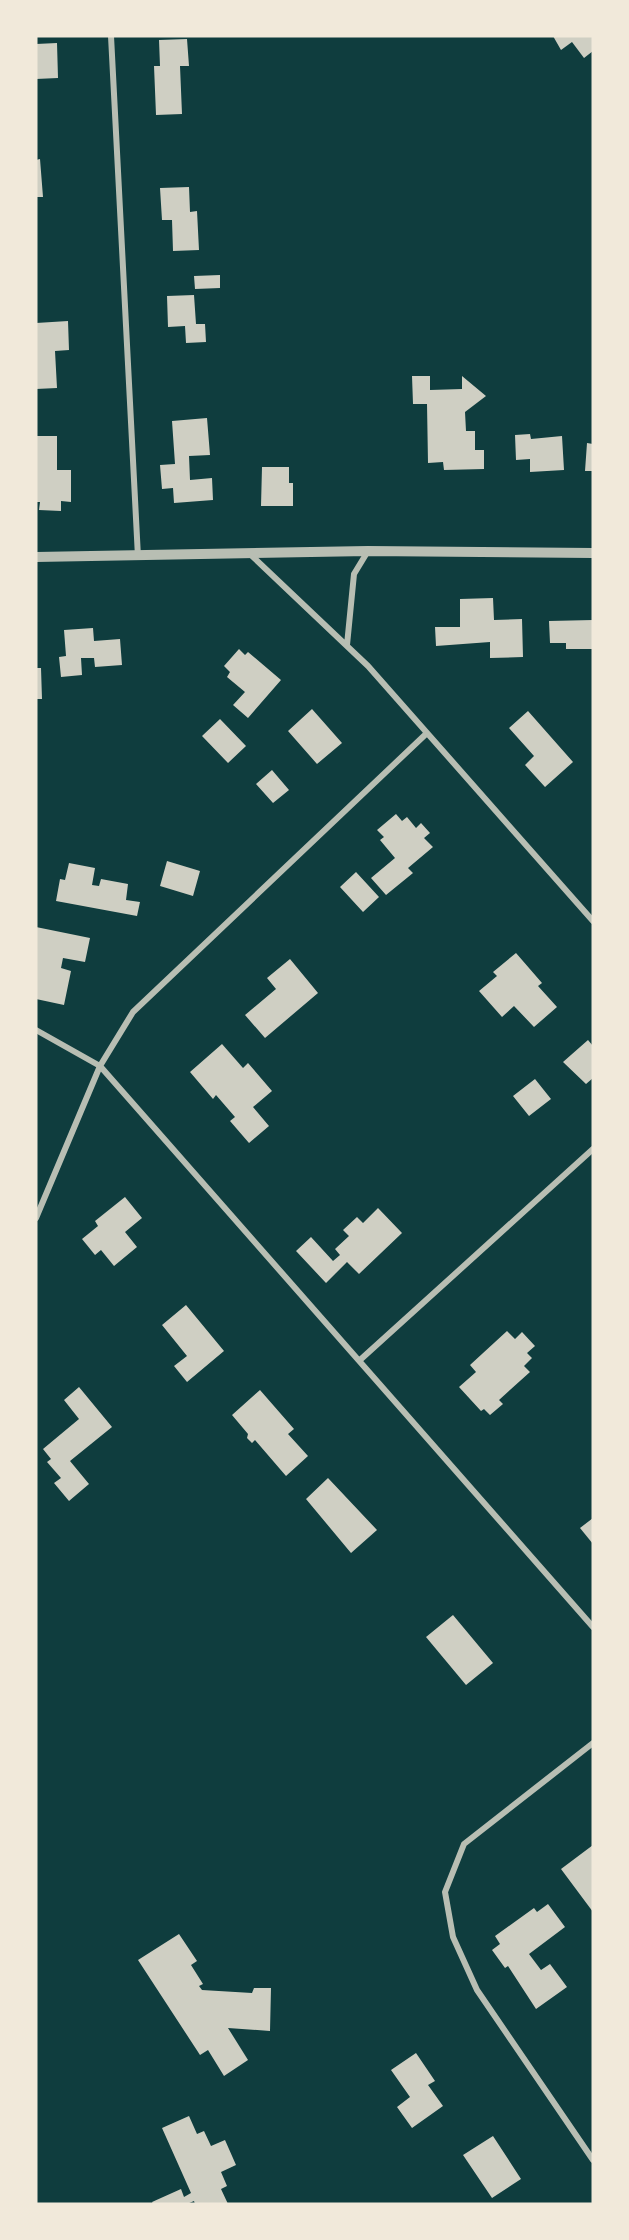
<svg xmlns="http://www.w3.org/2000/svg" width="629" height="2240" font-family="'Alegreya Sans',sans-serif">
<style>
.building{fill:#cfcfc3}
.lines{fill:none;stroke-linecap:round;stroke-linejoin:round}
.minor{stroke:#b8beb3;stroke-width:6}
.tertiary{stroke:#b8beb3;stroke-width:10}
</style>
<rect width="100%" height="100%" fill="#0f3d3e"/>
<path class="building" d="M553,36H593V51L584,58L572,42L561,50Z
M187,39L189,66H180L182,114L156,115L154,66H160L159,40Z
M57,43L58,78L36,79V44Z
M40,159L43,197H36V160Z
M189,187L190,212L197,211L199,250L173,251L172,220H162L160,188Z
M220,275V288L195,289L194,276Z
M194,295L196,324H205L206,342L186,343L185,326L168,327L167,296Z
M68,321L69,350L55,351L57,388L36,389V323Z
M412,376H430V390L462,389V376L486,396L465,412L466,431H475V450H484V469L444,470L443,462L428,463L427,404H413Z
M207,418L210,455L189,456L190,480L212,478L213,500L174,503L173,488L162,489L160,465L175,464L172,421Z
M530,434L531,439L562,436L564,470L530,472V459L516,460L515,435Z
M36,436H57V470H71V502L61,501V511L39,510L40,502H36Z
M587,443L593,444V471H585Z
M262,467H289V483H293V506H261Z
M493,598L494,620L522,619L523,657L490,658V642L436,646L435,627H460V599Z
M593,620V649H566V643H550L549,621Z
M93,628L94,641L120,639L122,665L95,667L94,658H81L82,675L61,677L59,657L66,656L64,630Z
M239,649L245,655L248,652L281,680L248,718L233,705L245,692L227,677L230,672L224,666Z
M36,668H41L42,699H36Z
M312,709L342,743L317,764L288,731Z
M528,711L573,762L545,787L525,765L534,756L509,728Z
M220,719L246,746L228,763L202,736Z
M272,770L289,790L273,803L256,784Z
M396,814L402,821L407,817L416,828L421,823L430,833L424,838L433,847L408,868L413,873L386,895L371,878L395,858L380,840L384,837L377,830Z
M167,861L200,871L193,896L160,886Z
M69,863L95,868L92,885L99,886L101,879L128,884L126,900L140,902L137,916L56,901L60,879L65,880Z
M356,872L379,897L363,912L340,887Z
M36,927L90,938L85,962L63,958L61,968L71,971L64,1005L36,999Z
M516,953L542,983L538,986L557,1007L534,1027L514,1006L502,1017L479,991L497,976L493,972Z
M290,959L318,993L265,1038L245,1015L276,989L267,978Z
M588,1040L593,1046V1078L586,1084L563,1062Z
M222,1044L243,1068L248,1063L272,1091L253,1107L269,1126L249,1143L230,1121L235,1117L216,1095L213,1099L190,1072Z
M535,1079L551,1099L529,1116L513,1096Z
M125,1197L142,1218L125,1232L137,1247L114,1266L101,1250L95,1255L82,1239L98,1226L95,1221Z
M378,1208L402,1233L359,1274L347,1262L326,1283L296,1251L311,1237L333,1261L340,1255L335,1249L349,1236L343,1230L357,1217L363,1223Z
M186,1305L224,1351L187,1382L174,1366L187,1356L162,1325Z
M507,1331L515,1339L522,1332L535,1346L527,1353L532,1358L524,1366L530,1372L499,1400L503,1404L490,1415L484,1409L481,1411L459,1387L476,1372L470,1365Z
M79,1387L112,1427L70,1461L89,1484L69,1501L54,1483L61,1478L47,1462L51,1459L43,1449L79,1419L64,1400Z
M260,1390L294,1429L288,1434L308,1456L286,1476L255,1440L252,1443L247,1438L248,1434L232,1415Z
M328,1478L377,1530L351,1553L306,1499Z
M593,1518V1544L580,1528Z
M453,1615L493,1663L466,1685L426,1637Z
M593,1845V1912L561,1869Z
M548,1904L565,1927L529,1954L541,1970L550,1964L567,1987L536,2009L508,1966L505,1968L492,1950L500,1944L495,1936L534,1908L537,1912Z
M179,1934L197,1961L191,1965L203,1984L199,1986L202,1990L252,1993L254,1988H271L270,2031L228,2028L248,2060L224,2076L208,2050L200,2055L138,1960Z
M416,2053L435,2081L428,2085L443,2106L412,2128L397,2107L410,2097L391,2070Z
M189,2116L197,2134L204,2131L211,2146L225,2140L236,2165L221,2172L227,2186L221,2189L228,2204H195L194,2201L187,2204H153L152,2202L181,2189L184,2197L191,2193L162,2128Z
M493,2136L521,2179L492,2198L463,2155Z"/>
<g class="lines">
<path class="minor" d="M111,36L138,557
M250,554L368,666L593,921
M347,645L354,574L368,551
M36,1030L100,1066L593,1627
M36,1218L100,1066L133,1012L427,733
M360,1360L593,1149
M593,1743L464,1844L445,1892L453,1937L477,1990L593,2160"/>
<path class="tertiary" d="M36,557L368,551L593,553"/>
</g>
<rect width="629" height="2240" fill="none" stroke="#f1e9da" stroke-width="75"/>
</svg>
